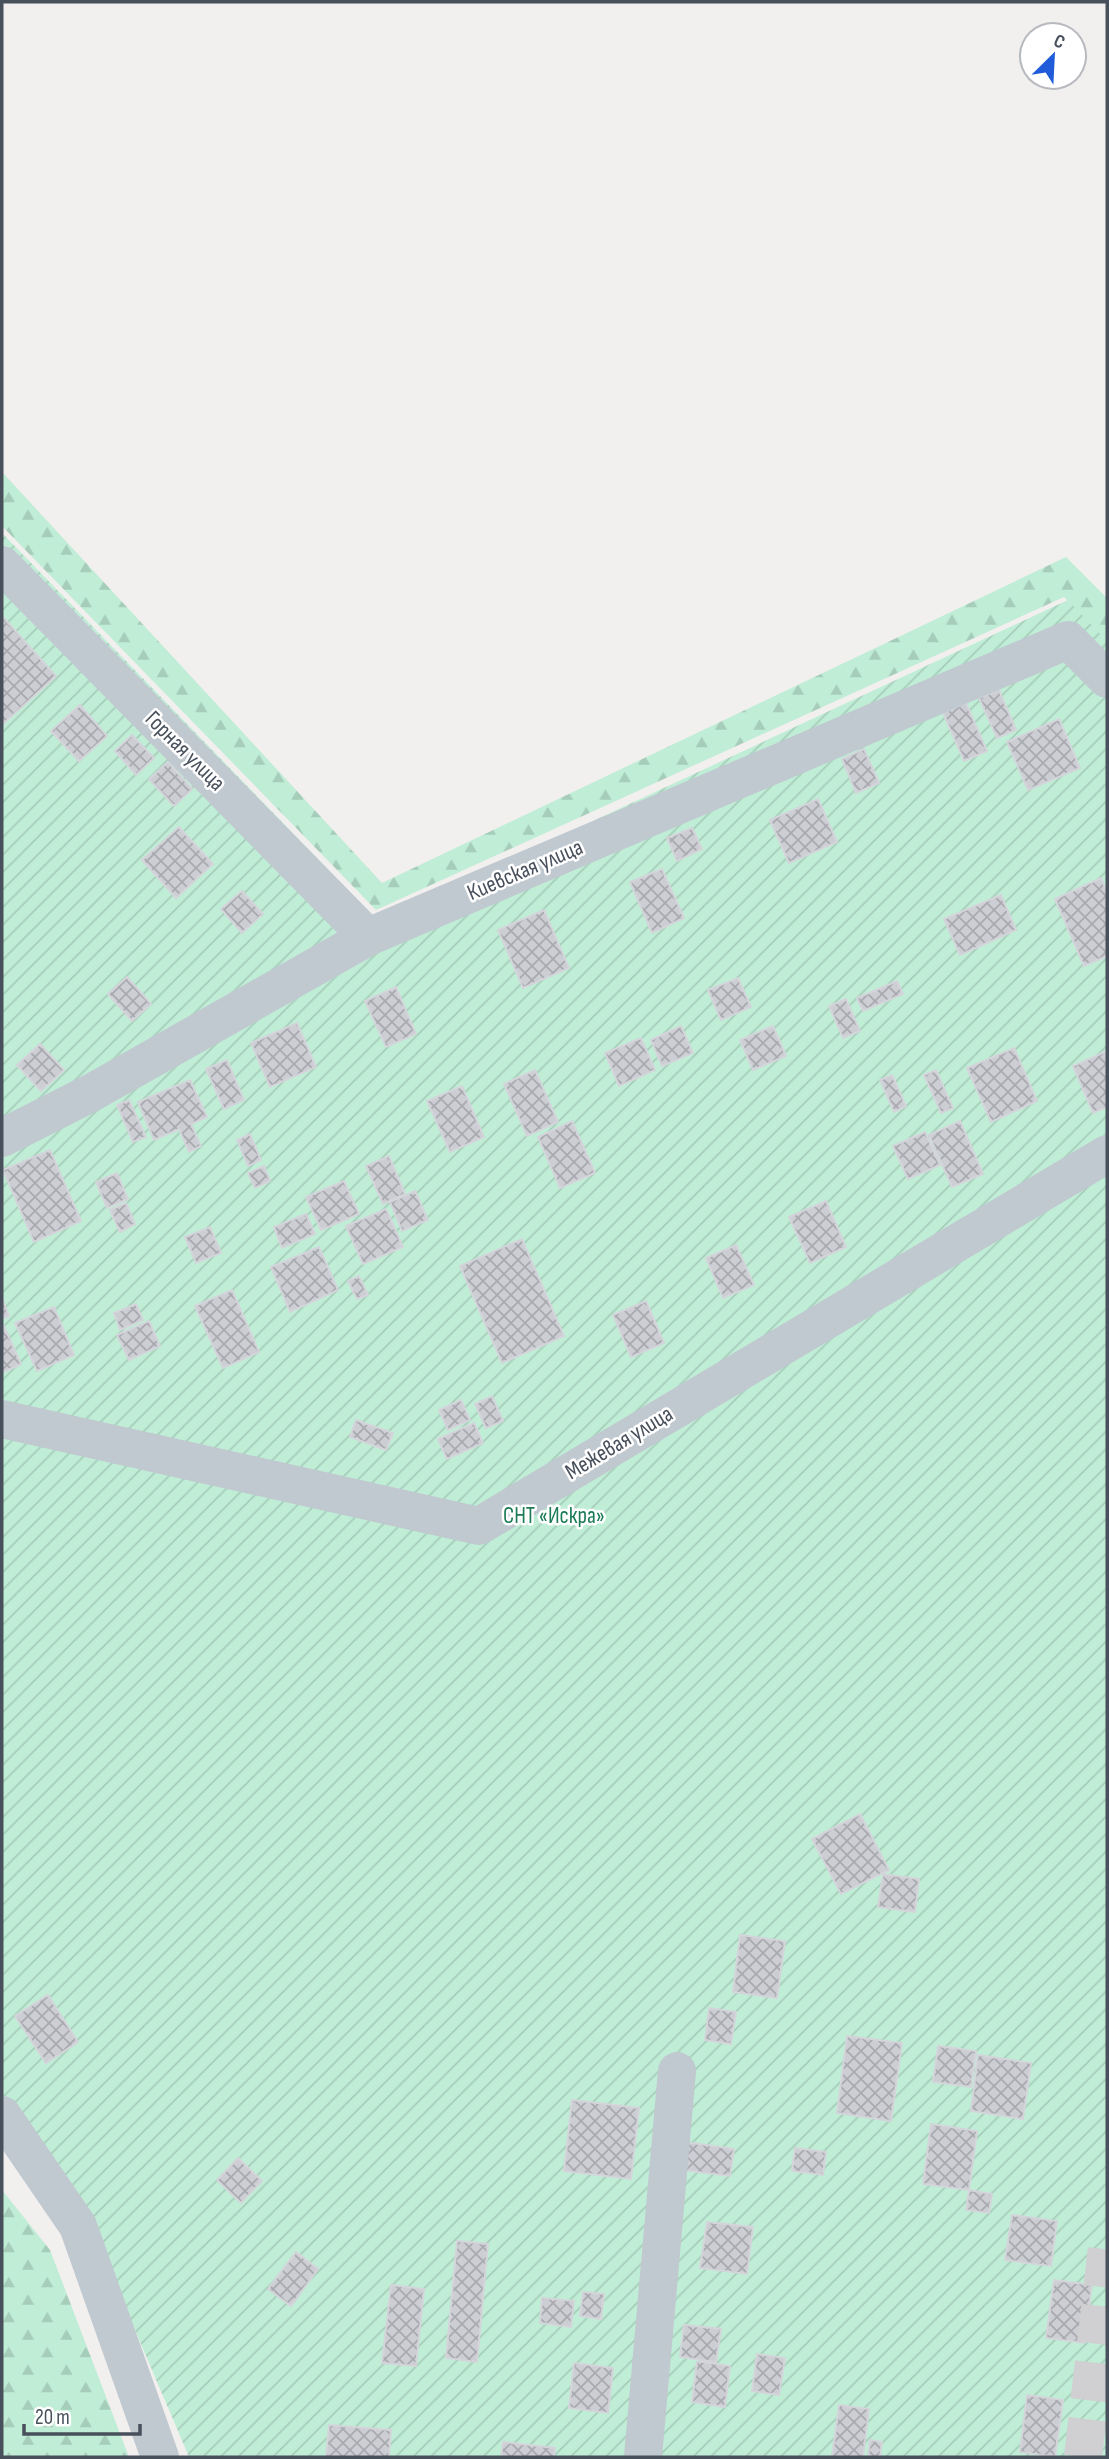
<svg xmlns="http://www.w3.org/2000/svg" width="1109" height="2459" font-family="'Sofia Sans Condensed',sans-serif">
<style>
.forest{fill:url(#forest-firs)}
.garden{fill:url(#garden-furrows)}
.building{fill:url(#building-cross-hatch);stroke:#d3d5da;stroke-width:2}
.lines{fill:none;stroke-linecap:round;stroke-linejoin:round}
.minor-tunnel{stroke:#d0cfd2;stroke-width:38;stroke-dasharray:38 19;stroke-linecap:butt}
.minor{stroke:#c0c8d0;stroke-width:38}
.labels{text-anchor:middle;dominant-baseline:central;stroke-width:5;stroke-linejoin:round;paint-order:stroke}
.street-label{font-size:23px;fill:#48505c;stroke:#fff}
.park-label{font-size:23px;fill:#1b7b56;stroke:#fff}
</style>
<defs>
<pattern id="forest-firs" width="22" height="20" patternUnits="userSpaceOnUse" patternTransform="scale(1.75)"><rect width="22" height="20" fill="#c0edd6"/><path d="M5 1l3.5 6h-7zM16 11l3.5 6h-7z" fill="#a6cdba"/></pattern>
<pattern id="garden-furrows" width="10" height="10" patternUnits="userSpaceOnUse" patternTransform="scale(1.75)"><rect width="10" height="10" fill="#c0edd6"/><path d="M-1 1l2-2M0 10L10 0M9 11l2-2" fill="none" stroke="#a6cdba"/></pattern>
<pattern id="building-cross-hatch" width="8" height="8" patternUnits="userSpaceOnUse" patternTransform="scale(1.75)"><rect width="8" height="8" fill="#ccced4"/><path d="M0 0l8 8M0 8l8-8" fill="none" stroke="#a8aaaf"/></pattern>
</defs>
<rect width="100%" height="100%" fill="#f2efef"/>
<path class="forest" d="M2,472L382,883L1066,557L1107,598V641L1064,597L376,910L2,526Z
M2,2190L50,2250L129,2457H2Z"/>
<path class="garden" d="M2,533L378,921L1068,600L1107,641V2457H189L86,2215L2,2112Z"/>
<path class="building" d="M2,616L56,676L2,725Z
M999,690L1016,730L997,738L979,698Z
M966,703L987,751L964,761L943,713Z
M80,705L107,736L79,761L51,731Z
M1059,719L1080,768L1028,790L1007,742Z
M132,735L154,758L136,775L115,751Z
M864,749L879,783L856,793L842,759Z
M168,762L192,789L174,806L149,779Z
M818,799L837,842L789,863L770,820Z
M179,827L213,864L176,898L142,860Z
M692,828L702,849L677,861L667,838Z
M662,869L684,918L652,933L630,882Z
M1101,878L1107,892V956L1084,966L1055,899Z
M242,891L263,914L242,933L221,909Z
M1001,895L1016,930L960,955L944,919Z
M544,910L569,968L523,988L498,930Z
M127,977L151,1004L132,1021L108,994Z
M738,978L751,1007L721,1020L708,990Z
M897,981L903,994L863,1011L857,998Z
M396,987L416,1034L386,1047L365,1001Z
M846,999L860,1031L843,1038L829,1006Z
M297,1023L316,1067L270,1087L251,1043Z
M681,1026L693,1053L662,1066L651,1040Z
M773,1026L786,1056L753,1070L740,1040Z
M641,1038L655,1070L619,1086L605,1053Z
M40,1044L64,1070L41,1091L17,1065Z
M1014,1048L1037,1101L991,1122L967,1068Z
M1107,1051V1107L1093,1113L1073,1066Z
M227,1060L244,1100L224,1109L206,1069Z
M535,1070L558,1122L527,1136L504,1084Z
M936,1070L953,1108L941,1113L924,1075Z
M892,1075L906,1106L894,1112L880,1080Z
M190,1080L207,1117L191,1124L201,1146L189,1152L179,1129L154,1140L138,1102Z
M462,1086L484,1137L450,1152L427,1101Z
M129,1100L146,1137L133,1142L117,1105Z
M572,1121L595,1173L560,1188L538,1137Z
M960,1121L983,1174L952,1187L929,1135Z
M925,1132L940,1165L908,1179L893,1146Z
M250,1134L261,1160L248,1166L237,1140Z
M50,1150L81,1221L34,1242L3,1170Z
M389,1156L405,1194L383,1204L366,1166Z
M264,1166L270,1181L255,1188L248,1173Z
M117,1173L128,1199L107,1208L96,1182Z
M344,1181L359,1214L321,1230L306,1197Z
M415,1191L428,1220L402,1231L390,1202Z
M826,1201L846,1247L810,1263L789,1217Z
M126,1203L135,1224L120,1232L110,1210Z
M386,1209L403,1247L363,1264L346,1226Z
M306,1214L315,1234L282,1248L274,1227Z
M210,1227L221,1253L196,1263L185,1237Z
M522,1239L564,1336L502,1363L460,1266Z
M736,1245L754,1285L723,1298L706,1258Z
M319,1247L338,1290L290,1312L271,1267Z
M359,1276L368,1295L357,1299L348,1281Z
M232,1290L259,1352L223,1368L195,1306Z
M2,1298L9,1316L2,1319Z
M646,1301L664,1343L631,1357L613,1315Z
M136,1304L143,1320L120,1330L114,1313Z
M54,1307L74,1355L37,1371L15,1323Z
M149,1321L160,1346L129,1360L117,1335Z
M4,1326L21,1364L2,1373V1327Z
M492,1396L503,1421L486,1428L475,1404Z
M461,1400L470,1420L448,1430L439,1410Z
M356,1420L393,1433L386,1450L350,1437Z
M474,1423L483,1443L447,1459L438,1439Z
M860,1814L889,1870L841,1894L812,1839Z
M883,1874L919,1879L915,1912L878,1907Z
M740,1935L785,1941L777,1998L733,1992Z
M48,1995L78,2042L46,2063L15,2016Z
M709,2008L736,2012L731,2044L705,2040Z
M847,2036L902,2043L891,2121L837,2113Z
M938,2046L976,2051L971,2087L933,2082Z
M978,2055L1031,2063L1023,2119L971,2111Z
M572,2100L639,2108L631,2179L564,2171Z
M931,2124L977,2131L969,2190L923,2184Z
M685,2142L734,2149L730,2176L681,2170Z
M795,2148L826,2152L823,2175L792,2171Z
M238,2158L262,2181L241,2203L217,2180Z
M969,2190L992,2194L989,2213L966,2210Z
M1012,2215L1057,2221L1051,2266L1005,2260Z
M707,2222L753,2227L747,2274L700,2268Z
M457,2241L488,2244L477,2362L446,2358Z
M296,2252L318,2269L291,2306L268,2289Z
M1054,2280L1092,2285L1084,2343L1046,2338Z
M391,2285L424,2289L416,2366L382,2363Z
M583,2292L604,2294L601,2319L580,2316Z
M542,2298L574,2301L571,2327L540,2323Z
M684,2325L721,2329L716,2362L680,2357Z
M757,2354L785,2358L779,2395L752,2391Z
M697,2361L730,2366L725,2407L692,2402Z
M574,2363L613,2368L608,2413L569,2408Z
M1027,2395L1063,2400L1055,2457L1020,2452Z
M839,2405L869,2409L863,2457H832Z
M329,2425L391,2430L389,2457H326Z
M870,2440L882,2442L880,2457H868Z
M503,2442L555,2448L554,2457H501Z"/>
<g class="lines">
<path class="minor-tunnel" d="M1083,2457L1107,2248"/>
<path class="minor" d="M2,565L368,937
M2,1138L91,1093L368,937L1068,640L1107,679
M2,1419L479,1526L1107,1154
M2,2115L78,2226L160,2457
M643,2457L677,2071"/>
</g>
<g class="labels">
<g class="street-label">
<text transform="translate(185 751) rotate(45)">Горная улица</text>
<text transform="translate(525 870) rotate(-23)">Киевская улица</text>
<text transform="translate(619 1443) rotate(-31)">Межевая улица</text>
</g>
<g class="park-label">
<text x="554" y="1516">СНТ «Искра»</text>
</g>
</g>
<rect width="1109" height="2459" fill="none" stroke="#48505c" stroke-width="7"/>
<g transform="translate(1053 56) rotate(24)"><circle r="33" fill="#ffffff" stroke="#b6b9be" stroke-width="2"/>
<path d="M0-5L12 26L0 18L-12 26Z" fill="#205cda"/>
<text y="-10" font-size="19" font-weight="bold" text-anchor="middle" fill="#48505c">С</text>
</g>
<path d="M24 2424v10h116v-10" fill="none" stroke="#48505c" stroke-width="3.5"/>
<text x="35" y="2424" font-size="21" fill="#48505c" stroke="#ffffff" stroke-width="5" paint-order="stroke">20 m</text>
</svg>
